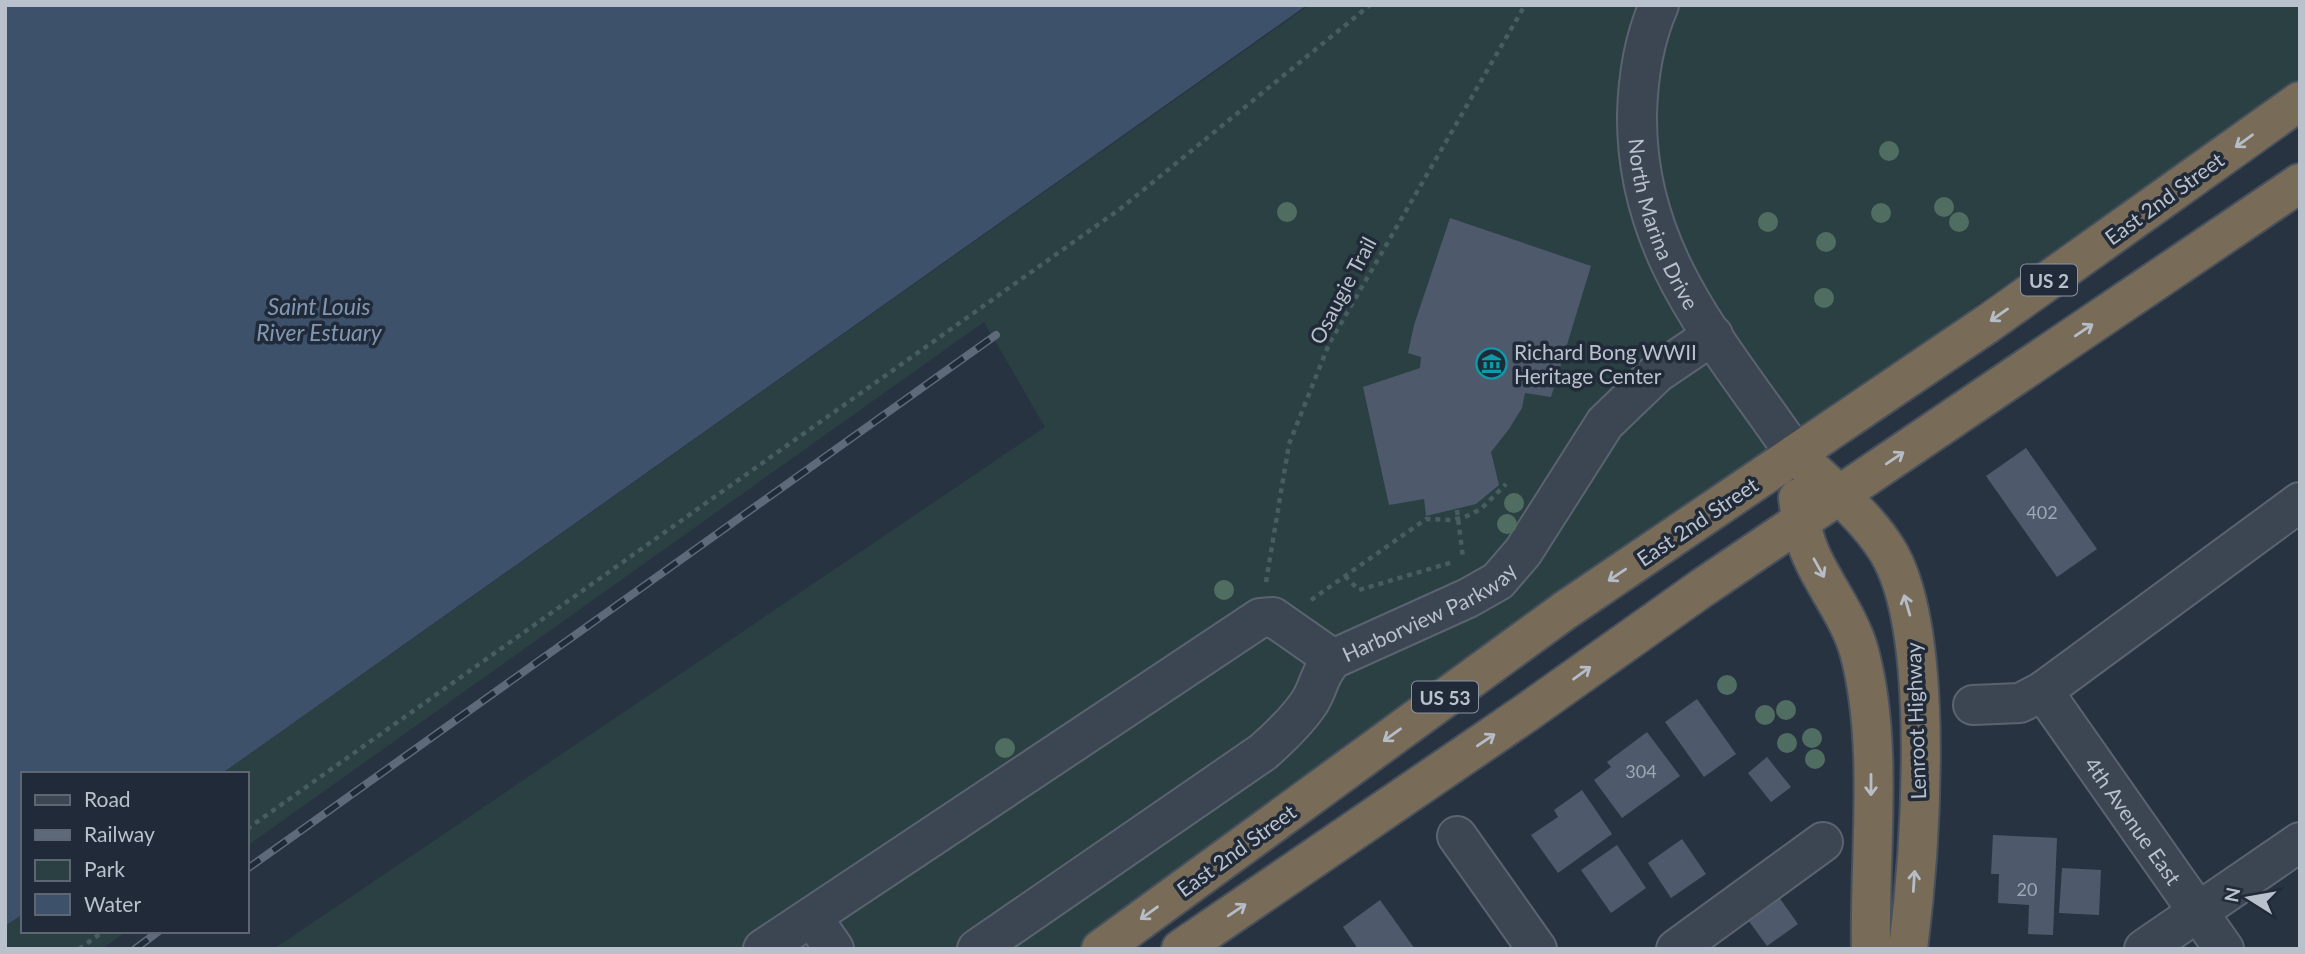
<svg xmlns="http://www.w3.org/2000/svg" width="2305" height="954" font-family="Lato,sans-serif">
<style>
.green{fill:#2a4043}
.water{fill:#3e516b}
.building{fill:#4e5a6b}
.lines{fill:none;stroke-linecap:round;stroke-linejoin:round}
.minor-casing{stroke:#5a636f;stroke-width:42}
.highway-casing{stroke:#47505c;stroke-width:42}
.path{stroke:#485d60;stroke-width:4.5;stroke-dasharray:5 5;stroke-linecap:butt}
.minor{stroke:#3c4552;stroke-width:38}
.highway{stroke:#786c59;stroke-width:38}
.rail-casing{stroke:#5e6979;stroke-width:8}
.rail{stroke:#212a38;stroke-width:5;stroke-dasharray:16;stroke-linecap:butt}
.tree{fill:#506d61}
.oneway{stroke:#b6bdc6}
.labels{text-anchor:middle;dominant-baseline:central;stroke-width:7;stroke-linejoin:round;paint-order:stroke}
.number-label{font-size:18px;fill:#9ea7b4}
.shield{fill:#212a38;stroke:#8b94a0;stroke-width:2}
.shield-label{font-size:19px;font-weight:bold;fill:#b9c1cc}
.street-label{font-size:21px;fill:#b9c1cc;stroke:#212a38}
.poi-label{font-size:21px;fill:#b9c1cc;stroke:#212a38;text-anchor:start}
.water-label{font-size:23px;font-style:italic;fill:#8297b2;stroke:#212a38}
</style>
<rect width="100%" height="100%" fill="#283342"/>
<path class="green" d="M1309,5H2300V78L1707,494L1076,949H274L1045,427L984,322L247,846V774H221Z
M23,914V931H127L102,949H5V926Z"/>
<path class="water" d="M5,5H1307L221,774H23V914L5,926Z"/>
<path class="building" d="M1450,218L1591,266L1551,397L1525,393L1522,408L1509,429L1491,452L1499,485L1476,504L1426,516L1424,499L1389,505L1363,387L1420,368L1421,357L1408,353L1414,325Z
M2026,448L2097,549L2057,577L1986,476Z
M1697,699L1736,754L1704,777L1665,722Z
M1647,732L1680,776L1622,818L1594,780L1611,767L1607,762Z
M1767,757L1791,787L1771,802L1748,773Z
M1582,790L1612,834L1558,873L1531,835L1558,817L1554,810Z
M1993,835L2057,838L2053,935L2028,934L2029,905L1998,903L1999,874H1991Z
M1682,839L1706,874L1671,898L1648,863Z
M1617,845L1646,888L1611,913L1581,870Z
M2062,868L2101,870L2099,915L2059,913Z
M1774,890L1798,924L1767,946L1743,913Z
M1380,900L1415,949H1358L1343,927Z"/>
<g class="lines">
<defs>
<g id="minor">
<path id="s1" d="M1659,5C1644,39 1638,77 1637,114C1635,255 1721,345 1795,454"/>
<path id="s2" d="M2043,691L2224,949"/>
<path d="M1973,705L2020,703L2043,691L2300,502"/>
<path d="M1457,836L1537,949"/>
<path d="M812,917L834,949"/>
<path d="M763,949L1260,618L1273,617L1333,659"/>
<path id="s3" d="M977,949L1263,752C1280,737 1296,722 1309,703C1320,686 1317,677 1333,659L1468,598L1498,581L1523,552L1605,423L1657,373L1713,335"/>
<path d="M1676,949L1823,842"/>
<path d="M2144,949L2300,842"/>
</g>
<path id="highway" d="M1795,454C1826,484 1864,513 1887,550C1937,630 1920,854 1908,949
M1798,498C1800,510 1801,523 1804,535C1815,576 1847,609 1859,651C1884,743 1869,854 1871,949
M1101,949L1564,611L1990,322L2300,101
M1181,949L1526,713L1702,588L2300,183"/>
</defs>
<use href="#minor" class="minor-casing"/>
<use href="#highway" class="highway-casing"/>
<path class="path" d="M1457,510L1463,558
M1345,576L1359,590L1453,562
M1266,582L1289,444L1329,344L1525,5
M1311,600L1426,519L1452,520L1467,516L1481,509L1506,484
M247,829L1120,209L1370,5
M79,949L104,931"/>
<use href="#minor" class="minor"/>
<use href="#highway" class="highway"/>
<defs>
<path id="rail" d="M247,869L996,335
M135,949L159,931"/>
</defs>
<use href="#rail" class="rail-casing"/>
<use href="#rail" class="rail"/>
</g>
<g class="tree">
<circle cx="1889" cy="151" r="10"/>
<circle cx="1944" cy="207" r="10"/>
<circle cx="1287" cy="212" r="10"/>
<circle cx="1881" cy="213" r="10"/>
<circle cx="1768" cy="222" r="10"/>
<circle cx="1959" cy="222" r="10"/>
<circle cx="1826" cy="242" r="10"/>
<circle cx="1824" cy="298" r="10"/>
<circle cx="1514" cy="503" r="10"/>
<circle cx="1507" cy="524" r="10"/>
<circle cx="1224" cy="590" r="10"/>
<circle cx="1727" cy="685" r="10"/>
<circle cx="1786" cy="710" r="10"/>
<circle cx="1765" cy="715" r="10"/>
<circle cx="1812" cy="738" r="10"/>
<circle cx="1787" cy="743" r="10"/>
<circle cx="1005" cy="748" r="10"/>
<circle cx="1815" cy="759" r="10"/>
</g>
<defs><path id="oneway-shaft" d="M-6 0H5M1.5-3L5.5 0L1.5 3" fill="none" stroke-width="1.6" stroke-linecap="round" stroke-linejoin="round" transform="scale(1.75)"/></defs>
<g class="oneway">
<use href="#oneway-shaft" transform="translate(2244 141) rotate(144)"/>
<use href="#oneway-shaft" transform="translate(1999 315) rotate(145)"/>
<use href="#oneway-shaft" transform="translate(2084 330) rotate(-34)"/>
<use href="#oneway-shaft" transform="translate(1895 458) rotate(-34)"/>
<use href="#oneway-shaft" transform="translate(1819 568) rotate(61)"/>
<use href="#oneway-shaft" transform="translate(1617 575) rotate(146)"/>
<use href="#oneway-shaft" transform="translate(1907 605) rotate(-106)"/>
<use href="#oneway-shaft" transform="translate(1582 673) rotate(-36)"/>
<use href="#oneway-shaft" transform="translate(1392 735) rotate(144)"/>
<use href="#oneway-shaft" transform="translate(1486 740) rotate(-34)"/>
<use href="#oneway-shaft" transform="translate(1871 785) rotate(90)"/>
<use href="#oneway-shaft" transform="translate(1914 881) rotate(-86)"/>
<use href="#oneway-shaft" transform="translate(1237 910) rotate(-34)"/>
<use href="#oneway-shaft" transform="translate(1149 913) rotate(144)"/>
</g>
<defs>
<symbol id="museum-ring" viewBox="-11 -11 22 22"><circle r="9.5" fill="#212a38" stroke="#0f9aa8" stroke-width="1.5"/><path d="M0-6L6-3V-2H-6V-3ZM-5-1h2V3h-2ZM-1-1h2V3h-2ZM3-1h2V3H3ZM-6 4H6V6H-6Z" fill="#0f9aa8"/></symbol>
</defs>
<g fill-rule="evenodd">
<use href="#museum-ring" x="1474" y="346" width="35" height="35"/>
</g>
<g class="labels">
<g class="number-label">
<text x="2042" y="512">402</text>
<text x="1641" y="771">304</text>
<text x="2027" y="889">20</text>
</g>
<g class="shield">
<rect x="2021" y="264.5" width="56" height="31" rx="5"/>
<rect x="1412" y="681.5" width="66" height="31" rx="5"/>
</g>
<g class="shield-label">
<text x="2049" y="280">US 2</text>
<text x="1445" y="697">US 53</text>
</g>
<g class="street-label">
<text transform="translate(2164 198) rotate(-36)">East 2nd Street</text>
<text stroke="none"><textPath href="#s1" startOffset="226">North Marina Drive</textPath></text>
<text transform="translate(1342 290) rotate(-62)">Osaugie Trail</text>
<text transform="translate(1697 521) rotate(-34)">East 2nd Street</text>
<text stroke="none"><textPath href="#s3" startOffset="572">Harborview Parkway</textPath></text>
<text transform="translate(1915 721) rotate(-92)">Lenroot Highway</text>
<text stroke="none"><textPath href="#s2" startOffset="158">4th Avenue East</textPath></text>
<text transform="translate(1236 850) rotate(-36)">East 2nd Street</text>
</g>
<g class="poi-label">
<text x="1514" y="351">Richard Bong WWII<tspan x="1514" dy="24">Heritage Center</tspan></text>
</g>
<g class="water-label">
<text x="319" y="306">Saint Louis<tspan x="319" dy="26">River Estuary</tspan></text>
</g>
</g>
<rect width="2305" height="954" fill="none" stroke="#b9c1cc" stroke-width="14"/>
<rect x="21" y="772" width="228" height="161" fill="#212a38" stroke="#5e6673" stroke-width="2"/>
<rect x="35" y="795" width="35" height="10" fill="#3c4552" stroke="#5e6673" stroke-width="2"/>
<text x="84" y="807" font-size="21" fill="#b9c1cc">Road</text>
<rect x="35" y="830" width="35" height="10" fill="#5e6979" stroke="#5e6673" stroke-width="2"/>
<text x="84" y="842" font-size="21" fill="#b9c1cc">Railway</text>
<rect x="35" y="860" width="35" height="21" fill="#2a4043" stroke="#5e6673" stroke-width="2"/>
<text x="84" y="877" font-size="21" fill="#b9c1cc">Park</text>
<rect x="35" y="894" width="35" height="21" fill="#3e516b" stroke="#5e6673" stroke-width="2"/>
<text x="84" y="912" font-size="21" fill="#b9c1cc">Water</text>
<g transform="translate(2249 898) rotate(281)" stroke="#212a38" stroke-width="5" paint-order="stroke">
<path d="M0-5L12 26L0 18L-12 26Z" fill="#b9c1cc"/>
<text y="-10" font-size="19" font-weight="bold" text-anchor="middle" fill="#b9c1cc">N</text>
</g>
</svg>
